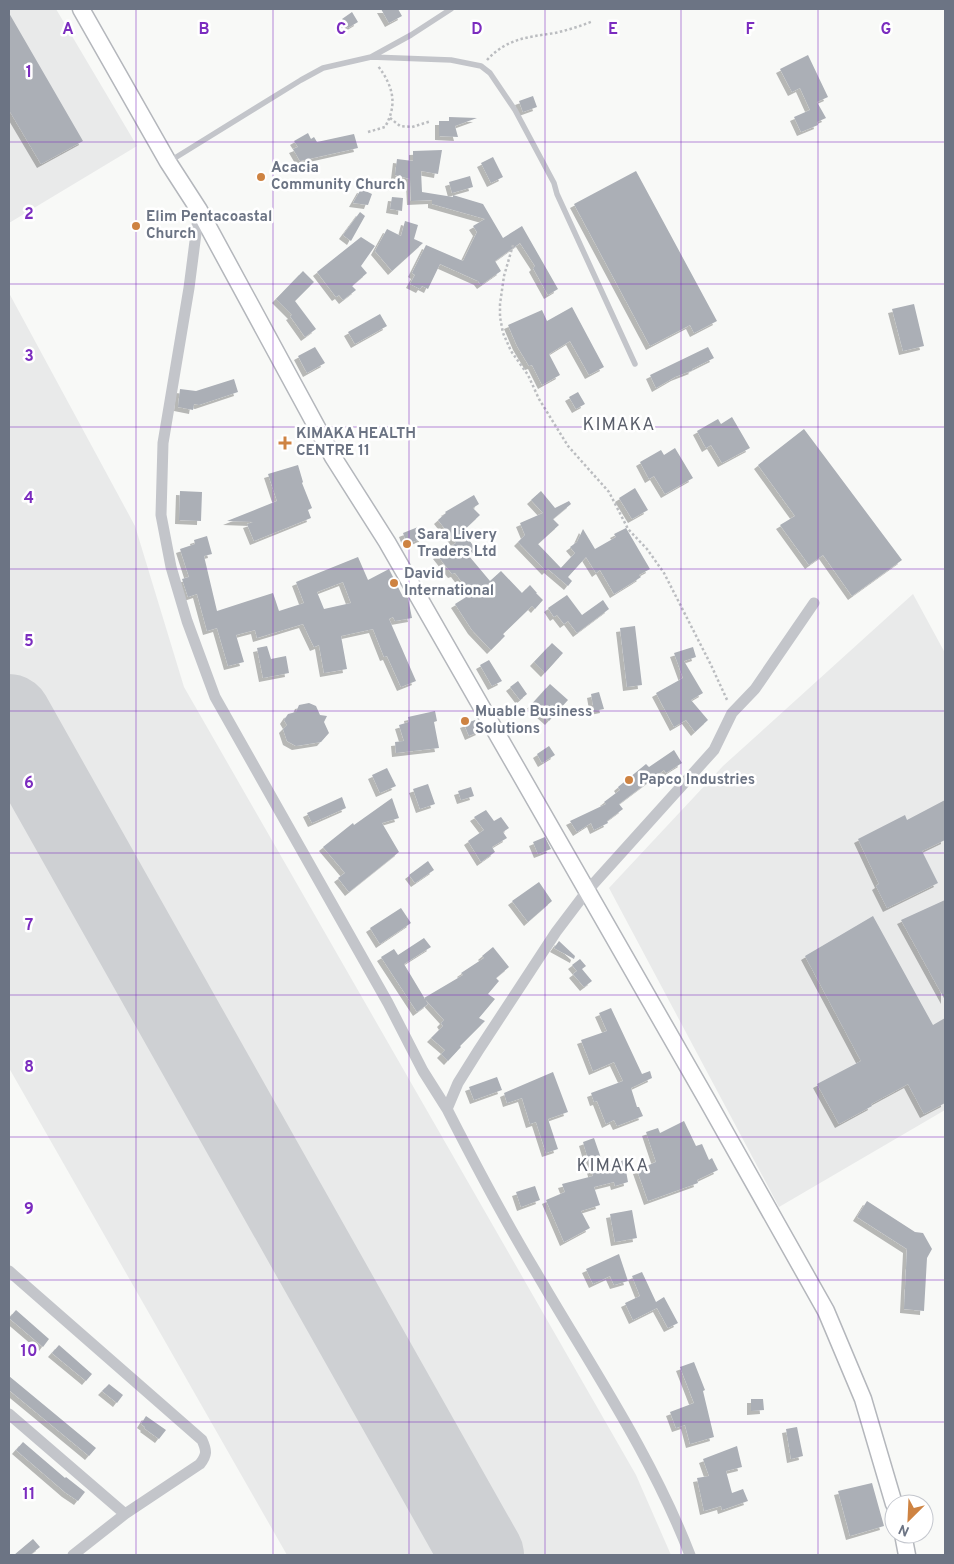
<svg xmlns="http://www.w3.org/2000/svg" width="954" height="1564" font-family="Overpass,sans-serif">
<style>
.built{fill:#e9eaea}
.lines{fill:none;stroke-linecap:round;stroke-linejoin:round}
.runway{stroke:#ced0d3;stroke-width:84}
.building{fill:#abafb6;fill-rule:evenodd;filter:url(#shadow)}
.secondary-casing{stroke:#b4b7bc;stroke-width:19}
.path{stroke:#bbbdc0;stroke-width:2.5;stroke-dasharray:2.5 2.5;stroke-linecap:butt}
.service{stroke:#c3c5ca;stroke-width:5.5}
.minor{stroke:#c3c5ca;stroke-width:11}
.secondary{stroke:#fff;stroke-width:16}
.grid{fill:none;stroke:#7b2cbf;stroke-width:1;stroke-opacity:0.55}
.poi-dot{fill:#ce8342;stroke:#fff;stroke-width:2}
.labels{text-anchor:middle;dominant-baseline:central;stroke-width:5;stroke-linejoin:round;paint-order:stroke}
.poi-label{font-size:15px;font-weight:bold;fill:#6c7484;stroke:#fff;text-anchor:start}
.quarter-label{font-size:18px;letter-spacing:1px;fill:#595e6a;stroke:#fff}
.grid-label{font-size:16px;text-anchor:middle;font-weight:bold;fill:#7b2cbf;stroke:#fff;stroke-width:5;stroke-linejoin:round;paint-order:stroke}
</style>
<defs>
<filter id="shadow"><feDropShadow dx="-4" dy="4" stdDeviation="0" flood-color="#0004"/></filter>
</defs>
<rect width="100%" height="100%" fill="#f8f9f7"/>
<path class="built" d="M9,9H56L137,146L9,223Z
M9,293L135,526L184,687L636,1475L671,1555H287L9,1068Z
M913,594L945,653V1110L779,1207L609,888L723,766Z"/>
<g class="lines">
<path class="runway" d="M9,716L482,1555"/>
</g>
<path class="building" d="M381,9H398L402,16L389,23Z
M352,12L358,22L348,28L342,19Z
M9,13L83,141L41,164L9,110Z
M808,55L828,97L817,102L826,118L817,122L818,125L801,132L794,117L810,110L800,88L792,92L780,69Z
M533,96L537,107L523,112L519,101Z
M449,117L477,118L455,126L458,137L439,136V121H449Z
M308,133L311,139L314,137L317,142L354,134L358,148L300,161L293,149L298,147L294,141Z
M442,150L438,174L421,171L422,192L453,197V195L483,204L503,238L522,226L558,289L548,295L533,268L535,266L520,243L495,261L501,271L481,285L478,281L440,264L428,289L422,286L420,289L410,284L415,275L412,273L426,245L463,261L477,232L473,226L485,219L432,204V200L411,201L410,179L395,175L397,159L413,161V151Z
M493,157L503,177L491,183L481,163Z
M636,171L717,321L694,333L690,325L650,346L574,204Z
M470,176L473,187L452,193L449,182Z
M361,189L372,194L368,205L353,203Z
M392,197L403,198L402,211L390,209Z
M360,212L365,216L351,241L343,235Z
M405,221L418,225L414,239L423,243L392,271L375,251L387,229L401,236Z
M361,237L375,246L361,266L367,273L352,286L356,290L343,300L339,295L336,297L317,272Z
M303,271L314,282L295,301L316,329L305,337L290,316L292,315L276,299Z
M914,304L924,346L903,351L892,309Z
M572,307L604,367L589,375L570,341L549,354L560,375L542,385L532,365L529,366L517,346L508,325L542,310L547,321Z
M380,314L387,326L355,344L348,332Z
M315,347L325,363L307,373L298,356Z
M708,347L714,358L692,369L693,370L675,377L656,388L650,375Z
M234,379L238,392L199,405L194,404L193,410L178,407L180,389L196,391Z
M578,392L585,404L576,409L569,397Z
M732,417L750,448L722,463L711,445L706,448L697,431L718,419L721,424Z
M804,429L902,560L852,596L823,555L809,565L780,525L795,516L758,465Z
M675,448L693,478L665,494L654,476L649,479L640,462L661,450L664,455Z
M298,465L303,482L302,483L312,508L308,510L311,518L254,541L247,524L253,522L227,521L277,501L268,474Z
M635,488L648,510L632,519L619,498Z
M180,491L202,492L201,521L179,520Z
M541,491L555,508L569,501L571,504L553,519L559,525L538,544L561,568L575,553L570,547L577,542L583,529L595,549L616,537L614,534L626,528L650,569L639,575L641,577L635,581L614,594L600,570L596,573L586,557L568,577L572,581L568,586L548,569L546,571L518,542L525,535L520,523L543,513L531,500Z
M474,495L479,504L473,508L480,515L463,531L476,550L469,556L490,581L501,571L522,593L530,585L537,593H536L543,600L535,609L532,606L503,634L505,636L491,650L472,630L455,604L471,594L455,573L452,574L437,555L456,543L438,520L446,513L445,512Z
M418,527L423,538L407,544L403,533Z
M207,536L212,554L204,556L217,611L273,593L279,611L304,603L296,582L358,557L368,580L389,569L403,597L406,596L408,598L412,618L395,621L393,617L389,619L416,681L401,687L387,656L384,657L373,629L341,636L347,669L324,673L319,645L314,647L303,624L257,638L255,630L236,635L244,662L228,666L217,628L207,631L197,594L188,597L182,579L189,577L180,549L195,544L194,540ZM343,582L351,603L324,609L317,592Z
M567,595L582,615L603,600L609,609L577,633L568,621L564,624L557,615L554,617L548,608Z
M635,626L642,685L627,687L620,628Z
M552,643L563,653L545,673L534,662Z
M267,646L271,659L286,656L289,673L263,678L257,648Z
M693,647L696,657L684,661L703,693L691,700L708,720L695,732L686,720L674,727L656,693L683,678L674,653Z
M489,660L502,681L492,686L480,665Z
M518,681L527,694L520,700L510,687Z
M550,684L568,700L549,721L531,705Z
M599,692L604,709L594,711L591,694Z
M309,703L316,706L320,715L327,716L324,722L329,733L321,742L296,746L287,741L283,729L287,725L284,720L288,714L296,712L299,705Z
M435,711L437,721L434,722L439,748L396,753L395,742L404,741L399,725L409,722L408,717Z
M475,720L480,731L469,736L464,724Z
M549,746L555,755L542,763L537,754Z
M674,750L682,763L666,773L664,770L619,804L623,809L607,821L608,823L594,830L591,823L577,832L570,821L606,804L604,802L620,790L618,787L646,764L649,767Z
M387,768L396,786L380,793L372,775Z
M428,784L435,804L420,809L413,789Z
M471,787L474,796L461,800L458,791Z
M342,797L346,808L312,823L307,813Z
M392,798L399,818L382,823L399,852L349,892L338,878L345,873L323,847L353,823L354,825Z
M945,800V840L922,851L938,883L887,908L876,886L879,884L858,839L905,815L907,820Z
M486,810L494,821L501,817L509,828L503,832L507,838L492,847L495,852L481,862L468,841L484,830L474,817Z
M545,837L551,849L538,854L533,842Z
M428,861L434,870L415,883L409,875Z
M539,882L552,901L528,922L512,901Z
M945,900V1000L901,920Z
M401,908L411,923L380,944L370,928Z
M873,916L933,1025L945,1018V1103L924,1114L908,1084L871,1104L872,1106L839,1124L817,1084L861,1061L805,956Z
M424,938L431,947L404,964L428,1004L417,1012L381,957L394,949L398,955Z
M559,941L575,956L574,959L554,948Z
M493,947L509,967L496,978L499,981L488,994L495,999L479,1018L485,1021L460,1046L461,1047L448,1061L441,1054L445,1050L431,1038L443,1026L441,1023L444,1020L424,998L463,975L461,973L484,958L482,956Z
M580,959L586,966L582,969L592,981L584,987L573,974L577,971L572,965Z
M611,1008L642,1074L650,1071L652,1078L631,1088L637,1107H639L643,1116L617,1126L614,1120L606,1124L597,1101L594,1102L591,1093L623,1081L614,1062L593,1071L581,1040L607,1031L599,1013Z
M553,1072L568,1112L548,1119L558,1149L546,1153L536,1122L530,1124L522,1098L507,1103L504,1093Z
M497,1077L502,1090L474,1100L469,1087Z
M684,1121L696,1146L702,1144L709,1160L712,1158L718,1170L697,1180L698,1183L648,1201L637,1170L656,1162L646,1132L658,1128L660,1133Z
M594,1138L603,1164L606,1163L607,1166L624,1160L628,1182L615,1186L614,1182L594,1187L600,1205L581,1211L590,1228L564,1242L546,1200L565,1192L562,1184L593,1176L583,1142Z
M535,1186L540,1200L521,1207L516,1192Z
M867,1201L915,1232L923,1233L932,1249L927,1258L924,1311L904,1309L907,1249L857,1217Z
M632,1210L637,1238L615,1242L610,1214Z
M619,1254L628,1281L614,1285L610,1276L593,1284L586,1269Z
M642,1272L656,1302L664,1297L678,1323L668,1328L657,1308L633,1320L625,1303L640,1296L632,1276Z
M16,1310L49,1339L43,1347L9,1318Z
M59,1345L92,1374L86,1381L52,1353Z
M694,1362L705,1390L703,1391L714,1437L690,1444L685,1425L676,1428L670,1412L694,1403L680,1367Z
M9,1376L96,1448L89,1456L9,1390Z
M109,1384L123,1395L117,1403L102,1391Z
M751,1399H763L764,1410L751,1411Z
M146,1416L166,1430L159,1439L144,1428L145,1427L141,1424Z
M797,1427L803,1456L791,1459L786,1429Z
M23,1442L65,1478L66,1477L85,1492L78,1501L66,1493L16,1450Z
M737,1446L742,1467L726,1471L732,1493L743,1489L748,1501L722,1510L721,1506L704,1511L697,1478L709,1476L703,1459Z
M872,1483L884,1526L850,1536L838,1491Z
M33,1539L40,1547L30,1555H14Z"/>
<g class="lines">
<defs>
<path id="secondary" d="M81,9L168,162L199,210L333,457L387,542L707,1100L826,1311L863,1399L894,1504
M903,1534L907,1555"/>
</defs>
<use href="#secondary" class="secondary-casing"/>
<path class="path" d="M487,60C507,38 529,37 555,33C568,30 581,26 593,21
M390,118L400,126L412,127L431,121
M368,132L385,127C398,104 393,86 378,66
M513,245L504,276L500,304V317L503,333L511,351L528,375L539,399L568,446L609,492L628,529L647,549L664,573L711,665L728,702"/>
<path class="service" d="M371,57L451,60L481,66L490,73L515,110L554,183L557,194L635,364
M170,161L301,80L323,68L371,57L411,35L451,9"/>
<path class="minor" d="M199,210L189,288L163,443L161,515L171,567L187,621L215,697L388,1003L423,1071L447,1109
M9,1271L202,1440C207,1451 207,1455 200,1464L125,1514L73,1555
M9,1414L125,1514
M690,1555C651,1454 590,1365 536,1272C504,1219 475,1164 447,1109L458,1083L478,1051L556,932L587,891L714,750L732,713L755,689L814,603"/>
<use href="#secondary" class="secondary"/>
</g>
<path class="grid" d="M136,9V1555M273,9V1555M409,9V1555M545,9V1555M681,9V1555M818,9V1555M9,142H945M9,284H945M9,427H945M9,569H945M9,711H945M9,853H945M9,995H945M9,1137H945M9,1280H945M9,1422H945"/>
<g class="poi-dot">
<circle cx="261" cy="177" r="5"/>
<circle cx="136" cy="226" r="5"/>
<path d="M282.5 435.5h5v5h5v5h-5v5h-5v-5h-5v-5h5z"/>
<circle cx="407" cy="544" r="5"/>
<circle cx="394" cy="583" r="5"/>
<circle cx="465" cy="721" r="5"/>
<circle cx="629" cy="780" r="5"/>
</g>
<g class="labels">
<g class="poi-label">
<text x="271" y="168">Acacia<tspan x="271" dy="17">Community Church</tspan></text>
<text x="146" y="217">Elim Pentacoastal<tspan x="146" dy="17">Church</tspan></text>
<text x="296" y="434">KIMAKA HEALTH<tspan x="296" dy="17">CENTRE 11</tspan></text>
<text x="417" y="535">Sara Livery<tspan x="417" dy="17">Traders Ltd</tspan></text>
<text x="404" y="574">David<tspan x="404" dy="17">International</tspan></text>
<text x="475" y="712">Muable Business<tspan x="475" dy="17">Solutions</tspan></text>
<text x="639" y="780">Papco Industries</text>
</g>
<g class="quarter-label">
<text x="619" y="425">KIMAKA</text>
<text x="613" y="1166">KIMAKA</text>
</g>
</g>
<g class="grid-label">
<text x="68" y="34">A</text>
<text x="204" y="34">B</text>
<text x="341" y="34">C</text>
<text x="477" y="34">D</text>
<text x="613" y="34">E</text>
<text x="750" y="34">F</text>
<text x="886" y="34">G</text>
<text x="29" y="77">1</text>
<text x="29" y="219">2</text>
<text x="29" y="361">3</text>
<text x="29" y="503">4</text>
<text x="29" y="646">5</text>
<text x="29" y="788">6</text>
<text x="29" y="930">7</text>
<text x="29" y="1072">8</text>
<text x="29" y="1214">9</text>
<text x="29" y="1356">10</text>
<text x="29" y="1499">11</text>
</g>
<rect width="954" height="1564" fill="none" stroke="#6c7484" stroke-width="20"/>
<g transform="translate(909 1519) rotate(204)"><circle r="24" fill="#ffffff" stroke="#c4c7ce"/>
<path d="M0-4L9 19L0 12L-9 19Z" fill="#ce8342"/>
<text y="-8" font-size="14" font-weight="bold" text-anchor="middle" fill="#6c7484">N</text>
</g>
</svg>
